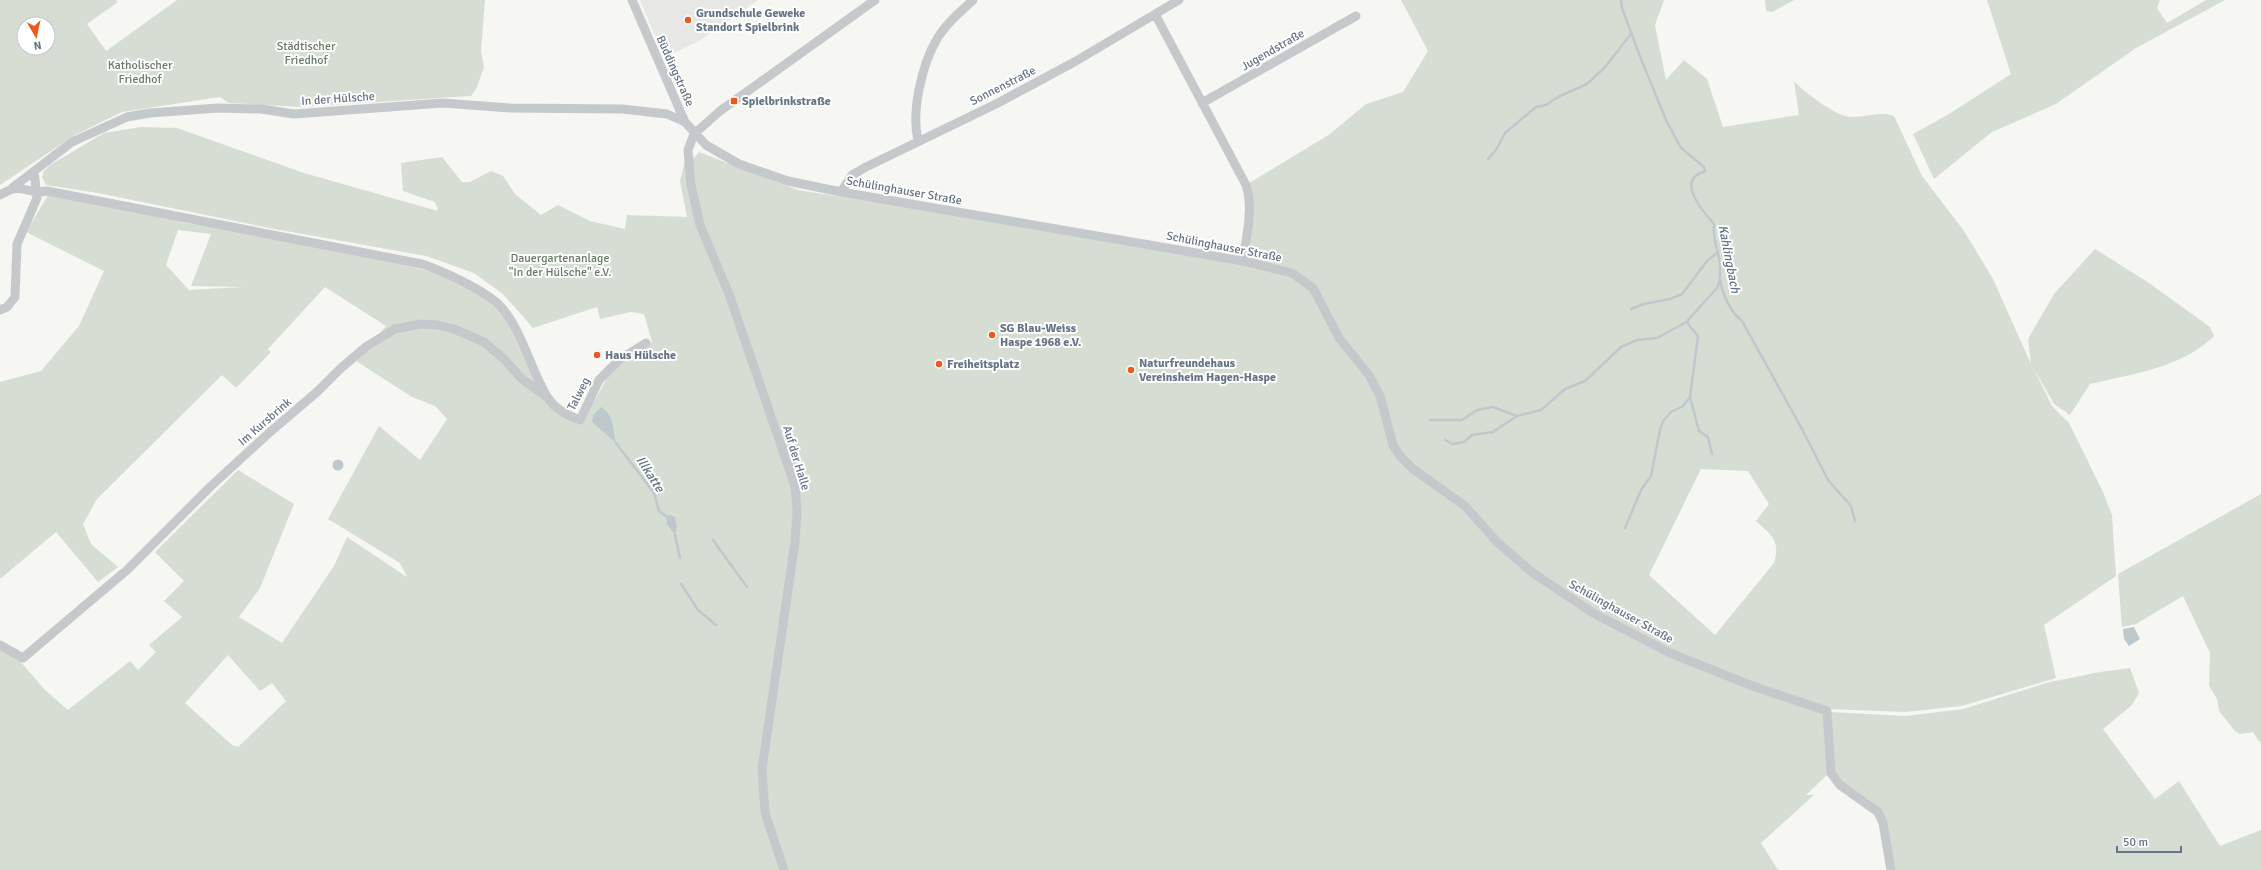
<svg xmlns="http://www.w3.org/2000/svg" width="2261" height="870" font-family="Signika,sans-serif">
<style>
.built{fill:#e7e8e6}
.green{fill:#d6ded3;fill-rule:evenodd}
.water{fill:#bec9ce}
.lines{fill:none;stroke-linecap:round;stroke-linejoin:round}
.stream{stroke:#bec9ce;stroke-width:2.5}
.minor{stroke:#c6c9cc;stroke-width:9}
.poi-dot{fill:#ec5b1d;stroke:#fff;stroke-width:1.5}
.labels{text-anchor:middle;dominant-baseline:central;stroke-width:4;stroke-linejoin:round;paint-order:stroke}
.poi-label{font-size:12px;font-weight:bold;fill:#647485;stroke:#fff;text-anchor:start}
.park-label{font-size:12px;fill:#667c63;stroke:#fff}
.street-label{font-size:12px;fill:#647485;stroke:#fff}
.water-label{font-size:13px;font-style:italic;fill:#5f7682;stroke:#fff}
</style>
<rect width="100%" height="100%" fill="#f6f6f2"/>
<path class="built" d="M640,0H758L699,41L664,58Z"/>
<path class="green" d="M0,0H116L118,2L87,24L106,51L177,0H485L481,52L484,67L477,87L471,96L299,107L229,103L220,97L122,112L75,135L0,185ZM24,24H48V48H24Z
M1401,0H1664L1655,25L1666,80L1684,60L1707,79L1723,127L1799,115L1794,81C1804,92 1831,112 1845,116C1860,120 1877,110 1894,116L1922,176L1964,231L1993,279L2031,364L2028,339L2054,294L2095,249L2149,283L2210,327L2214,336C2182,368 2132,374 2090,384L2070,415L2054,404L2033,367L2052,406L2069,423L2103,492L2112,515L2116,576L2044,625L2056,678L1962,706L1905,712L1829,709L1830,772L1806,795H1814L1761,843L1778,870H0V649L20,661L45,690L68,710L130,661L138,670L156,652L149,645L182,617L164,601L184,581L155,552L238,470L294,504L260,588L239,617L282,643L334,566L347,537L407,577L400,563L328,519L379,426L420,460L447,419L435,406L412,397L356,361L386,326L325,287L268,349L271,352L236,388L222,375L97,499L83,524L91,544L118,567L98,582L56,532L0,579V382L41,371L79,326L104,271L26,232L48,195L91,199L185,223L283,238L443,274L501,308L544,399L570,420L595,400L607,378L620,364L652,342L644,314L631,312L600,319L597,307L533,328L503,294L474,273L426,256L269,228L98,193L46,185L42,177L44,171L50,165L104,133L141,127L177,128L304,173L438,211L435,202L403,191L401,163L442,157L462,182H470L491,171L503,176L515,194L541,215L558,205L590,221L625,229L627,215L687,217L680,181L685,160L693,159L699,152L798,190L1243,261L1246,185L1330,134L1366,104L1403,92L1428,51ZM178,230L211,234L191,286L243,287L189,290L166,265ZM1701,469L1748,471L1769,504L1756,521C1771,535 1781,540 1774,563L1715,635L1649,575ZM228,655L260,691L272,683L286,701L238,747L232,745L185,703Z
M1765,0H1794L1772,12L1766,11Z
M1987,0H2160L2157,8L2167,23L2206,0H2225L2136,48L2056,104L1992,132L1934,179L1913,134L1949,114L2011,74Z
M2261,494V744L2253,732L2240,734L2235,731L2219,711L2217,699L2209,686L2210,653L2183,596L2136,624L2122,627L2118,574Z
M2130,668L2139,693L2132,705L2103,729L2155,799L2179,781L2220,846L2261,830V870H1894L1885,823L1833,772L1830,712L1906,716L1963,709L2050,682L2100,672Z"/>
<path class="water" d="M601,407C616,418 612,427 616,443L592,422L594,414Z
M332.5 465a5.5 5.5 0 1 1 11 0a5.5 5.5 0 1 1-11 0Z
M670,515L675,517L677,527L675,535L667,524L666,516Z
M2134,627L2140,639L2129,646L2124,639L2123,629Z"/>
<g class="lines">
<path class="stream" d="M1621,0L1622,8L1639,54L1666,120L1681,148L1704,167L1705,171C1703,173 1699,173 1697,175C1680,186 1706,215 1714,224C1712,238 1718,250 1720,263C1721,268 1719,273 1720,279C1722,293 1730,312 1742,321L1802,429L1828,480L1851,506L1855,521
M1488,159L1496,150L1505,133L1536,107L1546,105L1558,97L1587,84L1605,67L1631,34
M1631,309L1644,304L1670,299L1682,294L1707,261L1718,252
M1690,397L1699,431L1708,437L1712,454
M1430,420H1462L1477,410L1493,407L1517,416
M1445,440L1452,444L1464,442L1472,435L1493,432L1517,416L1541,410L1565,389L1585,381L1621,347L1637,340L1657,338L1688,321
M616,443L654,493L659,511L666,516
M1625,528L1641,490L1651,476L1660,430L1663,421L1671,412L1683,406L1690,397L1698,336L1688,324V320L1717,288L1720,280
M675,535L680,558
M713,540L747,587
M681,584L698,610L716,625"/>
<path class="minor" d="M632,0L685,122L706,145L739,164L788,181L841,192L1243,261L1292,273L1313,288L1339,338L1369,375L1380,396L1393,445L1400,456L1413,469L1465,506L1497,542L1533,573L1593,613L1670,653L1750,685L1827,711L1831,773L1840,785L1878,812L1883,823L1891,870
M1155,14L1246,185C1254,210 1246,236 1243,261
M1202,103L1356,16
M918,140C911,112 922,64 937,39C946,24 960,12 973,0
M12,188L72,142L127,117L150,113L218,108L261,109L294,114L443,103L510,108L622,109L667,114L685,122
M841,192L852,175L866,167L998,103L1076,61L1179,0
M0,195C25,180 24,196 47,191L422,264C441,270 489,292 502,308C523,333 531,371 548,398C555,409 569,416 580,420L599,380L620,359L646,343
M0,310L7,307L15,297L17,244L37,198L34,171
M0,645L23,658L127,570L210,487L270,432L317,392L341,368L367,346L395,329L421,324L438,325L454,329L484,342L504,359L522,379L547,397
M784,870L765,813L762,769L795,542L797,511L795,486L729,294L700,225L691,185L688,150L694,134L720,111L875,0"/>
</g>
<g class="poi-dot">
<circle cx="688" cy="20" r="4"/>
<rect x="730" y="97" width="8" height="8" rx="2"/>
<circle cx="992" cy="335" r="4"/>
<circle cx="597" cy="355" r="4"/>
<circle cx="939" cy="364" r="4"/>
<circle cx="1131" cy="370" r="4"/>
</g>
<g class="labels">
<g class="poi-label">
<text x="696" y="13">Grundschule Geweke<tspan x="696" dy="14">Standort Spielbrink</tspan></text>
<text x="742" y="101">Spielbrinkstraße</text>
<text x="1000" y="328">SG Blau-Weiss<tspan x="1000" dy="14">Haspe 1968 e.V.</tspan></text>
<text x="605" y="355">Haus Hülsche</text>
<text x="1139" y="363">Naturfreundehaus<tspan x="1139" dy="14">Vereinsheim Hagen-Haspe</tspan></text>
<text x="947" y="364">Freiheitsplatz</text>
</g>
<g class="park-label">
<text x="306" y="46">Städtischer<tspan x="306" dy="14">Friedhof</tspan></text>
<text x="140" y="65">Katholischer<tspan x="140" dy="14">Friedhof</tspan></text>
<text x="560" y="258">Dauergartenanlage<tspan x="560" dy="14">"In der Hülsche" e.V.</tspan></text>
</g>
<g class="street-label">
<text transform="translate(1273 50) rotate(-30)">Jugendstraße</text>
<text transform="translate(675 71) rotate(66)">Büddingstraße</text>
<text transform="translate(1003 86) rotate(-27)">Sonnenstraße</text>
<text transform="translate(338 99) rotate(-4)">In der Hülsche</text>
<text transform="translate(904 191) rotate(10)">Schülinghauser Straße</text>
<text transform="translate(1224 247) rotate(11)">Schülinghauser Straße</text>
<text transform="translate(579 394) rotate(-63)">Talweg</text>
<text transform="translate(265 422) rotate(-41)">Im Kursbrink</text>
<text transform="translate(796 458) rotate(73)">Auf der Halle</text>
<text transform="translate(1621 612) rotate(29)">Schülinghauser Straße</text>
</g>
<g class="water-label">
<text transform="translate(1729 259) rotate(79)">Kahlingbach</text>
<text transform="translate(650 474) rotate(57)">Illkatte</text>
</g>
</g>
<g transform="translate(36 36) rotate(171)"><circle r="19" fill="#ffffff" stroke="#c1c7ce"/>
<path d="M0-3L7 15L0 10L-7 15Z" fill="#ec5b1d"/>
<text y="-6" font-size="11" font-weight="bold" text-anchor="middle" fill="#647485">N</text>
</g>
<path d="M2117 846v6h64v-6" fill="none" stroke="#647485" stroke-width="2"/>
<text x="2123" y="846" font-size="12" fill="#647485" stroke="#ffffff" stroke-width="3" paint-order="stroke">50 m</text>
</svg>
